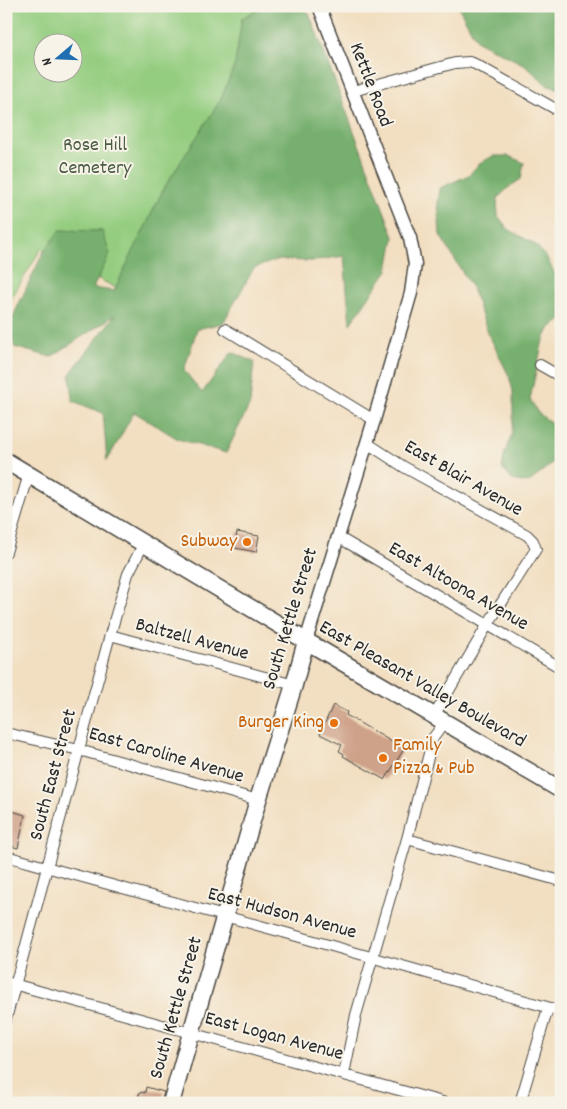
<svg xmlns="http://www.w3.org/2000/svg" width="567" height="1109" font-family="Dekko,sans-serif">
<style>
.green{fill:#94cd80;stroke:#607c56;fill-rule:evenodd}
.forest{fill:#77b06e;stroke:#516e4c}
.building{fill:#cea189}
.lines{fill:none;stroke-linecap:round;stroke-linejoin:round}
.minor-casing{stroke:#494641;stroke-width:12}
.tertiary-casing{stroke:#494641;stroke-width:15}
.primary-casing{stroke:#494641;stroke-width:19}
.minor{stroke:#fff;stroke-width:10}
.tertiary{stroke:#fff;stroke-width:12}
.primary{stroke:#fff;stroke-width:16}
.food-dot{fill:#e8710a;stroke:#f7f3e8;stroke-width:2}
.labels{text-anchor:middle;dominant-baseline:central;stroke-width:4;stroke-linejoin:round;paint-order:stroke}
.street-label{font-size:20px;fill:#2b2b2b;stroke:#f7f3e8}
.park-label{font-size:20px;fill:#4a5c44;stroke:#f7f3e8}
.food-label{font-size:20px;fill:#c56008;stroke:#f7f3e8;text-anchor:end}
</style>
<rect width="100%" height="100%" fill="#f7f3e8"/>
<filter id="ink" filterUnits="userSpaceOnUse"><feTurbulence type="fractalNoise" baseFrequency=".02" numOctaves="2"/><feDisplacementMap in="SourceGraphic" scale="10" xChannelSelector="R" yChannelSelector="G"/><feConvolveMatrix kernelMatrix="1 2 1 2 8 2 1 2 1" color-interpolation-filters="sRGB"/></filter>
<filter id="wash" filterUnits="userSpaceOnUse"><feTurbulence type="fractalNoise" baseFrequency=".0096" numOctaves="4" result="noise"/><feDisplacementMap in="SourceGraphic" scale="20" xChannelSelector="R" yChannelSelector="G"/><feGaussianBlur stdDeviation="1.12" result="paint"/><feColorMatrix in="noise" values="0 0 0 0 0 0 0 0 0 0 0 0 0 0 0 0 0 1.4 0 .05"/><feComposite in="paint" operator="in"/></filter>
<g filter="url(#wash)">
<rect width="100%" height="100%" fill="#f2dec0"/>
<path class="green" d="M6,6H266L251,77L118,289L41,249L6,307ZM42,42H72V72H42Z"/>
<path class="forest" d="M264,6H301L309,13L394,237L388,270L350,324L344,256L312,261L277,260L254,268L223,323L197,329L184,370L202,393L232,352L254,362L250,404L226,453L178,439L134,412L107,461L103,413L73,401L70,374L115,315L51,357L14,347L10,323L43,253L60,230L102,231L110,254L93,288L114,291L164,188L221,99L235,64L242,18Z
M458,6H561V89L548,86L525,65L477,41Z
M493,156H509L524,163L521,179L508,188L497,199L498,216L508,229L536,245L546,257L561,285V320L549,329L542,344L530,399L538,413L561,430V462H553L541,473L528,483L512,480L502,468L505,452L511,437L513,422V391L509,376L488,333L472,288L440,235L438,203L440,188L469,175L479,164Z"/>
<g id="blocks">
<path class="building" d="M237,532L259,536L256,552L235,548Z
M333,705L347,712L346,715L404,749L385,780L343,756L344,754L339,751L342,745L320,734Z
M6,809L25,815L18,848L6,845Z
M146,1087L164,1092L161,1103H145L137,1101L140,1092L145,1093Z"/>
</g>
</g>
<g filter="url(#ink)">
<use href="#blocks" fill-opacity="0" stroke="#494641" stroke-width="1"/>
<g class="lines">
<defs>
<path id="minor" d="M353,91L455,63L469,62L475,64L561,112
M225,329L374,420
M540,365L561,377
M367,443L404,467L527,535L533,541L536,549L488,624L434,716
M338,537L561,668
M6,552L29,474
M110,635L294,685
M6,733L79,750L258,800
M407,839L561,881
M6,856L286,933L561,1011
M6,982L446,1103
M6,1019L110,635L128,574L144,543
M344,1074L356,1015L407,839L433,738L445,722
M520,1103L548,1008"/>
<path id="tertiary" d="M306,641L374,420L411,293L415,264L410,238L319,6"/>
<path id="primary" d="M6,461L306,641L561,790
M171,1103L258,800L294,685L306,641"/>
</defs>
<use href="#minor" class="minor-casing"/>
<use href="#tertiary" class="tertiary-casing"/>
<use href="#primary" class="primary-casing"/>
<use href="#minor" class="minor"/>
<use href="#tertiary" class="tertiary"/>
<use href="#primary" class="primary"/>
</g>
</g>
<g class="food-dot">
<circle cx="247" cy="542" r="5"/>
<circle cx="334" cy="723" r="5"/>
<circle cx="383" cy="758" r="5"/>
</g>
<g class="labels">
<g class="street-label">
<text transform="translate(370 85) rotate(69)">Kettle Road</text>
<text transform="translate(463 479) rotate(30)">East Blair Avenue</text>
<text transform="translate(458 587) rotate(30)">East Altoona Avenue</text>
<text transform="translate(291 619) rotate(-73)">South Kettle Street</text>
<text transform="translate(192 640) rotate(15)">Baltzell Avenue</text>
<text transform="translate(422 685) rotate(30)">East Pleasant Valley Boulevard</text>
<text transform="translate(166 756) rotate(16)">East Caroline Avenue</text>
<text transform="translate(54 775) rotate(-75)">South East Street</text>
<text transform="translate(282 914) rotate(15)">East Hudson Avenue</text>
<text transform="translate(177 1008) rotate(-74)">South Kettle Street</text>
<text transform="translate(274 1037) rotate(15)">East Logan Avenue</text>
</g>
<g class="park-label">
<text x="95" y="146">Rose Hill<tspan x="95" dy="23">Cemetery</tspan></text>
</g>
<g class="food-label">
<text x="237" y="542">Subway</text>
<text x="324" y="723">Burger King</text>
<text x="393" y="746" text-anchor="start">Family<tspan x="393" dy="23">Pizza &amp; Pub</tspan></text>
</g>
</g>
<rect width="567" height="1109" fill="none" stroke="#f7f3e8" stroke-width="25"/>
<g transform="translate(58 58) rotate(251)"><circle r="24" fill="#f7f3e8" stroke="#a5a39c"/>
<path d="M0-4L9 19L0 12L-9 19Z" fill="#1f6fb2"/>
<text y="-8" font-size="14" font-weight="bold" text-anchor="middle" fill="#2b2b2b">N</text>
</g>
</svg>
